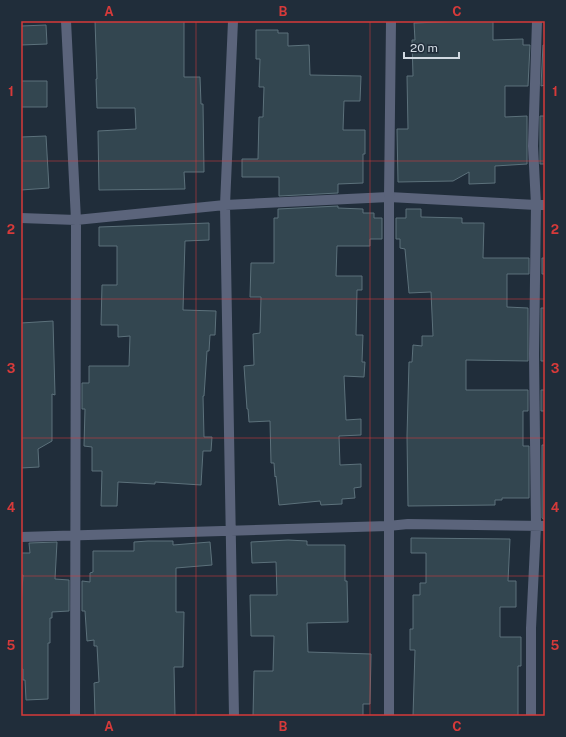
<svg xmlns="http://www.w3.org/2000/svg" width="566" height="737" font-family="'Public Sans',sans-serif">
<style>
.building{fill:#334650;stroke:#5c717b}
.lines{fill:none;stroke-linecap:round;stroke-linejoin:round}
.minor{stroke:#5b647b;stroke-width:10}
.tertiary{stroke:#5b647b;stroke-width:10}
.grid{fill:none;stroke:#d63a3a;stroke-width:1;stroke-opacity:0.55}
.neatline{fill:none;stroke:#d63a3a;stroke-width:1.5}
.grid-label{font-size:13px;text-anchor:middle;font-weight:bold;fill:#d63a3a}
</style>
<rect width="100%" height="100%" fill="#202d3a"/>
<path class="building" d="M95,21H184V77H200L201,104H203L204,172H184L185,189L99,190L98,131L136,129L135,108H97L96,79H97Z
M465,21H493V40L523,39V45H530L528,86H505V117L527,116V164L495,166V183L469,184V172L453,181L398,182L397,129H408L407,76H413L412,40H415L414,23Z
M46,25L47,44L21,45V26Z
M256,30H278V33H288V46L309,45L310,75L361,76L360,101H344L343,130H365V154H363V183L338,184V193L279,196V177H242V159H258L259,117H263L264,87H259L260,59H256Z
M543,45H545V85L541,86Z
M21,81H47V107H21Z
M540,116H545V164H540Z
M46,136L49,188L21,190V137Z
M338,206V208L363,209V213H374V218H382V239H370V246H337L336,276H362V290H357L356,335H363L362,362H365L364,377L344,376L346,420L361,419V435L339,436L340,465L361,464V487L354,488L355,498L342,499V504L321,505L320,501L279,505L276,476L275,477L274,463H271L270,421L249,422L248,409H247L244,366L254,365L253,334L260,333L261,297H250L251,263H274V218H278V209Z
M406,209H421V217L462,218V223H484L483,258H529V274H507V307L528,308V361L466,360V390H528V411H523V446H529V498H502V500H495V505L408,506L407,436L409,362H412L413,345L422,346V336H433L431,292L409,293L405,249L400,248V239H396V218H406Z
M209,223V240L185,241L183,310L216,311L215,335H210L209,351H207L204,396H203L204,437H212L211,451H203L201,485L155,482V484L118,482L117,506H101L102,471H92V447L84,446L85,409H82V383H89V366H129L130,336L118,337V325H101L102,285H117V246H99V227Z
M542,258H545V274H542Z
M541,308H545V361H541Z
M53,321L55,395L52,394V441L38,449L39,467L21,468V323Z
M541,390H545V411H541Z
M542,445H545V520L542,518Z
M411,538L510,539L508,581H516V607H500V637H521V666H518V716H413L415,650H410V629H413V595H420V583H426V553H411Z
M288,540L307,541V545H345V581H347L348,622L307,623L308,652L371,654L370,704H363V716H253L254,671H273L274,636H251L250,595H277L276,562L252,563L251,542Z
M148,541H173V545L210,542L212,565L176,568V612H184L183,667H174L175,716H95L94,683L99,682L97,646H94V640L87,641L85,611H82V581L90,582V573L93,572V551H134V542Z
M57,542L55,579L69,580V611L52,612V618H50V643H48V699L26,700L25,680H23V669H21V605L23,575H21V553H30L29,543Z"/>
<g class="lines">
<path class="minor" d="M66,21L76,220L75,716
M233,21L225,205L234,716
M21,218L76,220L225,205L389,197L536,205H545
M21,537L388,526L408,524L545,526
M531,716V628L536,526L534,354L536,205L533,146L537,21"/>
<path class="tertiary" d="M389,716V197L391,21"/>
</g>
<path class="grid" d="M196,21V716M370,21V716M21,161H545M21,299H545M21,438H545M21,576H545"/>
<rect width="566" height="737" fill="none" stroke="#202d3a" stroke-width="44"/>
<path d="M404 52v6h55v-6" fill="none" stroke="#d1d9e1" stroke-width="2"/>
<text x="410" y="52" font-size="12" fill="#d1d9e1" stroke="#202d3a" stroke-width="3" paint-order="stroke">20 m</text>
<rect x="22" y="22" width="522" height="693" class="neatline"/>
<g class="grid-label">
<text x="109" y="16">A</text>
<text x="283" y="16">B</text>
<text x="457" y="16">C</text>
<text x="11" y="96">1</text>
<text x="555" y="96">1</text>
<text x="11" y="234">2</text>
<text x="555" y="234">2</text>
<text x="11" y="373">3</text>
<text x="555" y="373">3</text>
<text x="11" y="512">4</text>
<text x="555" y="512">4</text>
<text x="11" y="650">5</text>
<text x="555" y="650">5</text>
<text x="109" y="731">A</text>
<text x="283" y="731">B</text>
<text x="457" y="731">C</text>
</g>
</svg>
